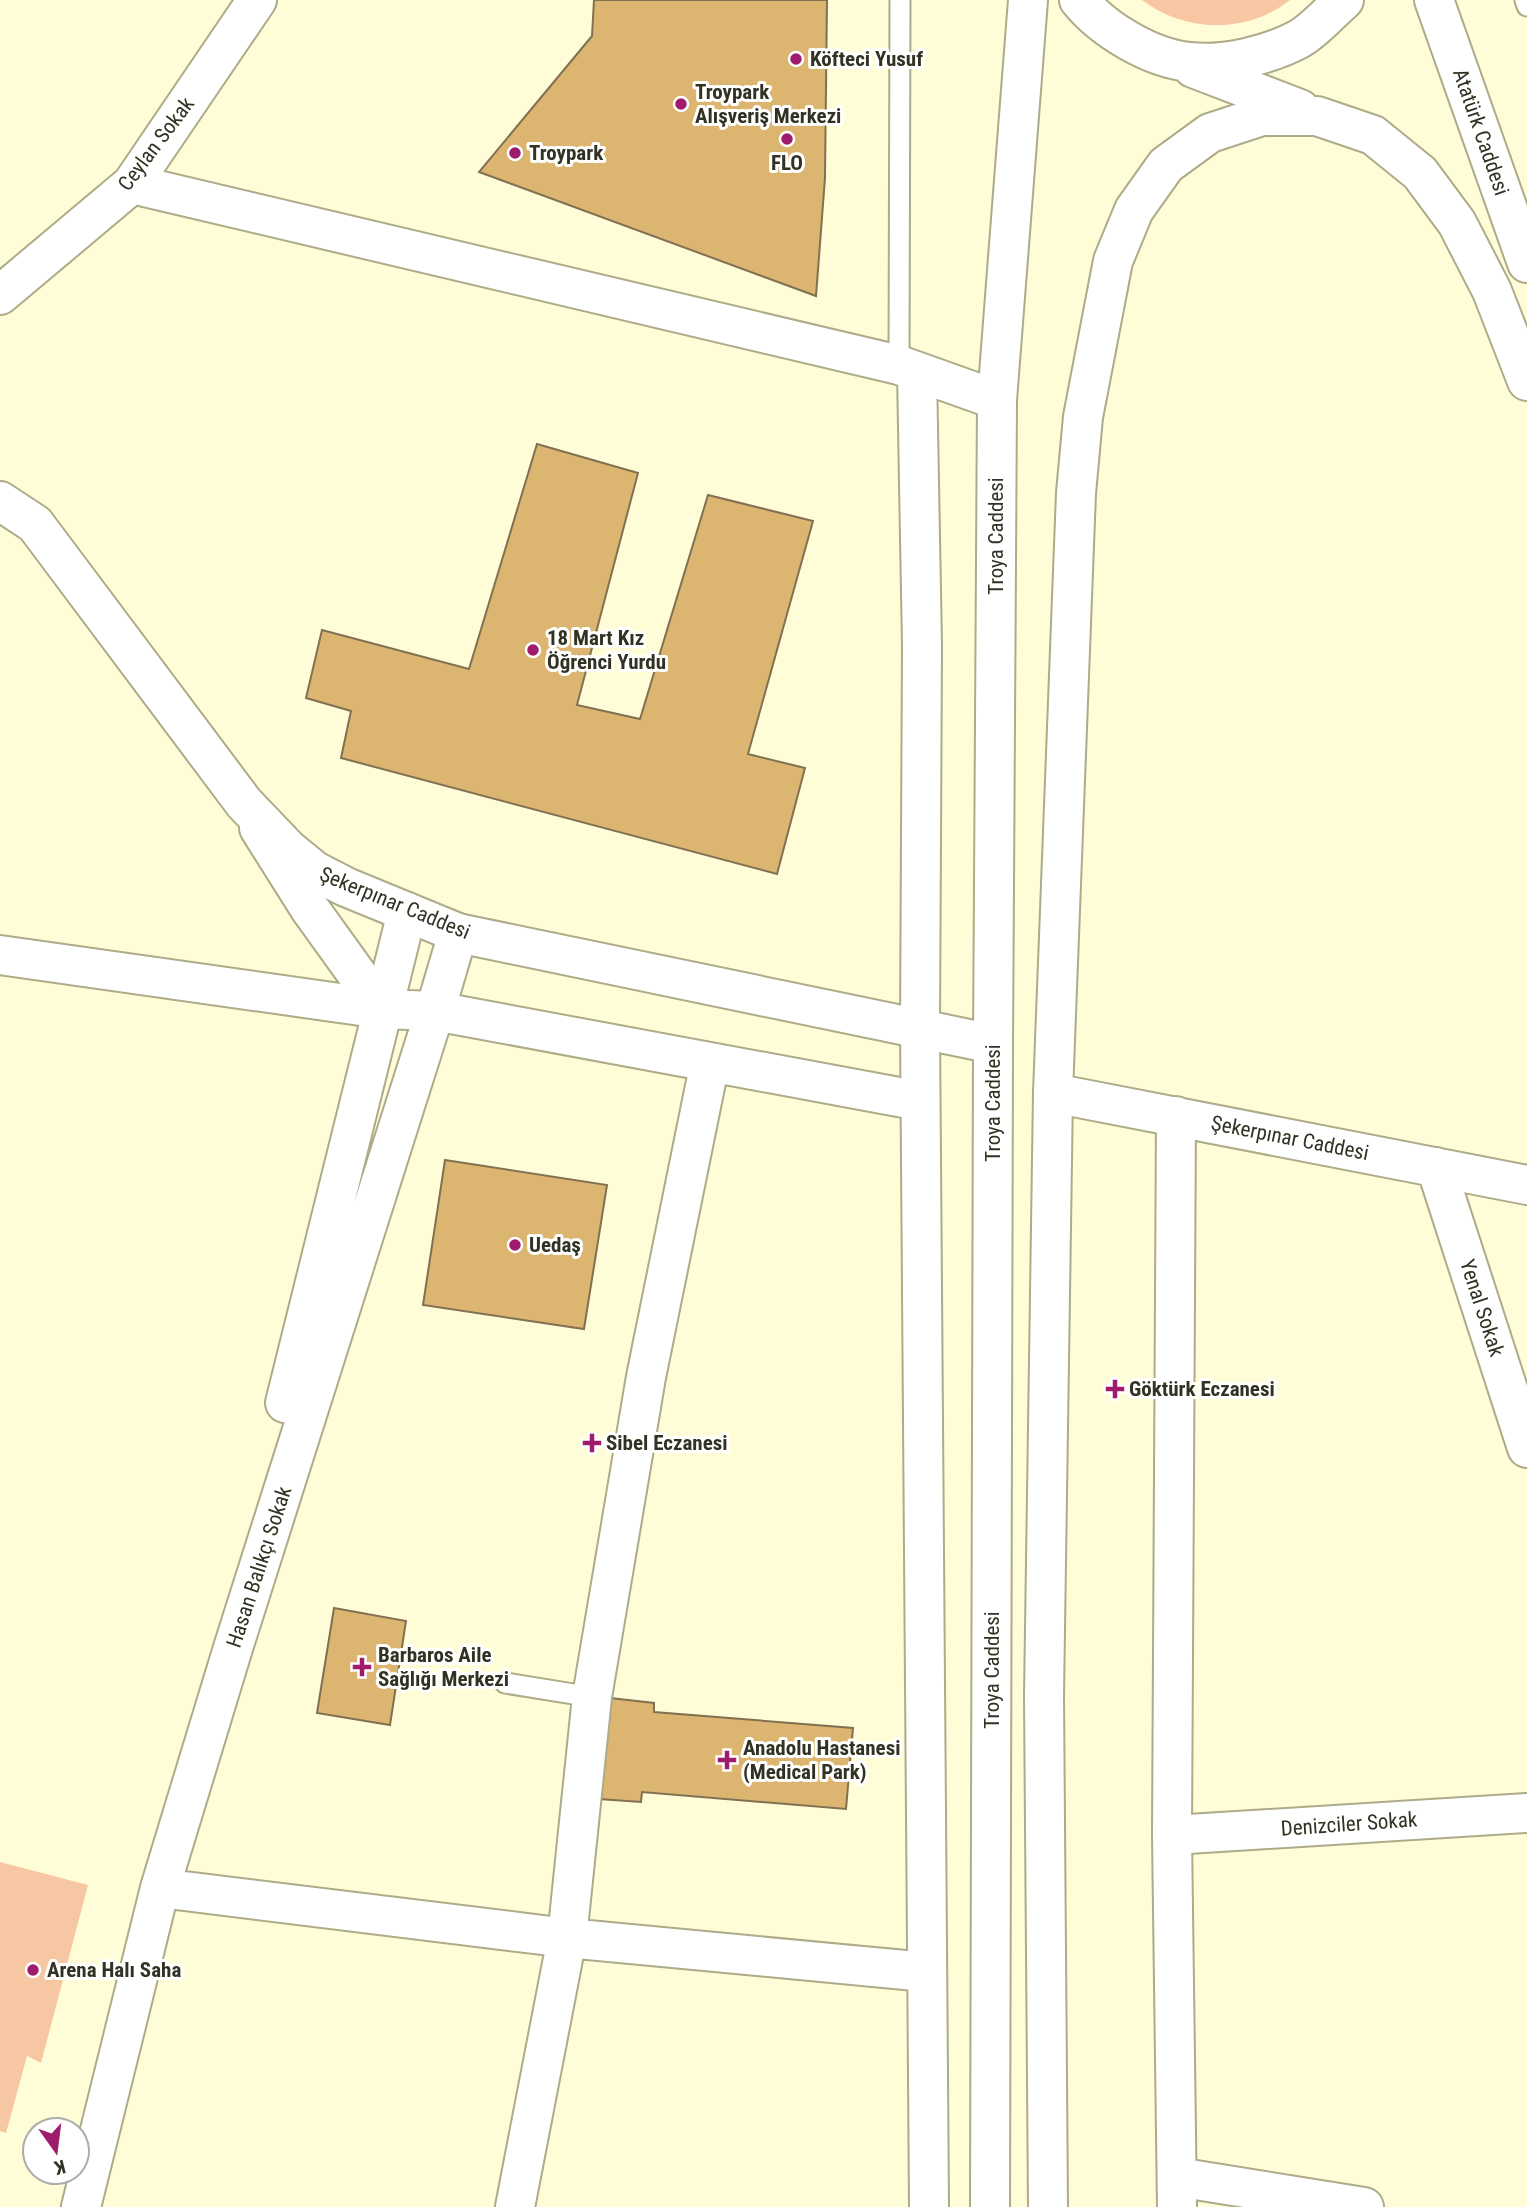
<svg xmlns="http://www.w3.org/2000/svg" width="1527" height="2207" font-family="'Roboto Condensed',sans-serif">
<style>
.green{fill:#f7c7a4}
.building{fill:#dcb570;stroke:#827052;stroke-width:2}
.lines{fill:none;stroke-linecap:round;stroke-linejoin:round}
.lane-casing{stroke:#adab88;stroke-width:23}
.street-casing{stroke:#adab88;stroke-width:42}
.secondary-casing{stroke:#adab88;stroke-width:42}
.lane{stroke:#fff;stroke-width:19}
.street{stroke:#fff;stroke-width:38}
.secondary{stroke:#fff;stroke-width:38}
.poi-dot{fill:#9f1c6d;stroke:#fff;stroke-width:2.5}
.labels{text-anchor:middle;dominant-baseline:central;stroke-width:6;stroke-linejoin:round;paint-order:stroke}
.poi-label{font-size:21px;font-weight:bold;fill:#323223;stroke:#fff;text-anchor:start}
.street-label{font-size:21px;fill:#323223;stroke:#fff}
</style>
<rect width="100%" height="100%" fill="#fffdd7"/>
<path class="green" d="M1142,0H1290C1247,34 1185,33 1142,0Z
M0,1862L88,1885L41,2063L27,2056L6,2133L0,2131Z"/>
<path class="building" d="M594,0H827L825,178L816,296L479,172L592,36Z
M537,444L638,473L577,705L640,719L708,495L813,521L748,754L805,768L777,874L341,758L351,711L306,698L322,630L469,669Z
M445,1160L607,1185L584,1329L423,1305Z
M334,1608L406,1621L390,1725L317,1713Z
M610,1698L654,1703V1712L853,1728L846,1809L642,1792L641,1802L599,1799Z"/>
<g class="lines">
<defs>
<path id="lane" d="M1525,0L1527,6
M899,365L900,0
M505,1683L592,1697"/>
<path id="street" d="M132,184L899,365L997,400
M0,295L132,184L257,0
M917,372L922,646L920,1028L929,2207
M259,828L310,909L382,1009
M0,955L382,1009L435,1011L920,1101
M1053,1093L1527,1185
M1176,1116L1172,1835L1177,2207
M1436,1167L1527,1448
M285,1403L407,912
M1172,1835L1527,1813
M160,1888L567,1938L926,1972
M1177,2177L1364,2207
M81,2207L160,1888L233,1648L435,1011L458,933
M515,2207L567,1938L592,1697L646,1377L710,1062"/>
<path id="secondary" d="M1079,0C1103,30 1151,58 1189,62C1224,66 1269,55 1299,39C1315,30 1330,12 1344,0
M1434,0L1527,263
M1193,68L1300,109
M0,501L35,524L244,803L288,849L315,871L346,887L458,933L993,1044
M990,2207L993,1044L997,400L1028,0
M1048,2207L1044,1696L1053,1093L1076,493L1083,417L1113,261L1134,210L1166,165L1210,133L1262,116H1317L1373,135L1420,173L1457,223L1492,291L1527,381"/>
</defs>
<use href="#lane" class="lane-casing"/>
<use href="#street" class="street-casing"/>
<use href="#secondary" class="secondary-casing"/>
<use href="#lane" class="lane"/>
<use href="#street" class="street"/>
<use href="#secondary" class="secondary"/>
</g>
<g class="poi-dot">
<circle cx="796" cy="59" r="7"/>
<circle cx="681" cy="104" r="7"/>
<circle cx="787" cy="139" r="7"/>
<circle cx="515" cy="153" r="7"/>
<circle cx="533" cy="650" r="7"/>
<circle cx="515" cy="1245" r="7"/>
<path d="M1111.5 1378.5h7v7h7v7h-7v7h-7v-7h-7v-7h7z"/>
<path d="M588.5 1432.5h7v7h7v7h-7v7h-7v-7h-7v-7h7z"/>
<path d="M358.5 1656.5h7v7h7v7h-7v7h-7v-7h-7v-7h7z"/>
<path d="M723.5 1749.5h7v7h7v7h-7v7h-7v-7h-7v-7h7z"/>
<circle cx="33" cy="1970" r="7"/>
</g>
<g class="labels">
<g class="poi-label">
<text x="810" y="59">Köfteci Yusuf</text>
<text x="695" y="92">Troypark<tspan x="695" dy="24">Alışveriş Merkezi</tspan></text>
<text x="529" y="153">Troypark</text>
<text x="787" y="163" text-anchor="middle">FLO</text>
<text x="547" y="638">18 Mart Kız<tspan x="547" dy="24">Öğrenci Yurdu</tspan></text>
<text x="529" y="1245">Uedaş</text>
<text x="1129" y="1389">Göktürk Eczanesi</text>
<text x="606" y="1443">Sibel Eczanesi</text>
<text x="378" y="1655">Barbaros Aile<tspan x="378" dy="24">Sağlığı Merkezi</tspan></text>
<text x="743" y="1748">Anadolu Hastanesi<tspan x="743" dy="24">(Medical Park)</tspan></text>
<text x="47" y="1970">Arena Halı Saha</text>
</g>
<g class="street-label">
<text transform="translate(1481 132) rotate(71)">Atatürk Caddesi</text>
<text transform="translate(156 144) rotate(-53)">Ceylan Sokak</text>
<text transform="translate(996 536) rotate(-90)">Troya Caddesi</text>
<text transform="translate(395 903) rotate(22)">Şekerpınar Caddesi</text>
<text transform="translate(993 1103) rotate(-90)">Troya Caddesi</text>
<text transform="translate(1290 1138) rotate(11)">Şekerpınar Caddesi</text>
<text transform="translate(1482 1308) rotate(72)">Yenal Sokak</text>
<text transform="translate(259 1567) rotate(-72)">Hasan Balıkçı Sokak</text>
<text transform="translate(992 1670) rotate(-90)">Troya Caddesi</text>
<text transform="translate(1349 1824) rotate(-4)">Denizciler Sokak</text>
</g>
</g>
<g transform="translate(56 2151) rotate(166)"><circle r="33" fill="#ffffff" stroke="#adada7" stroke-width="2"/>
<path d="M0-5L12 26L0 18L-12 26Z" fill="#9f1c6d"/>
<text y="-10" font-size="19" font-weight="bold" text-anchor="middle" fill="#323223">K</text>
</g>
</svg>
